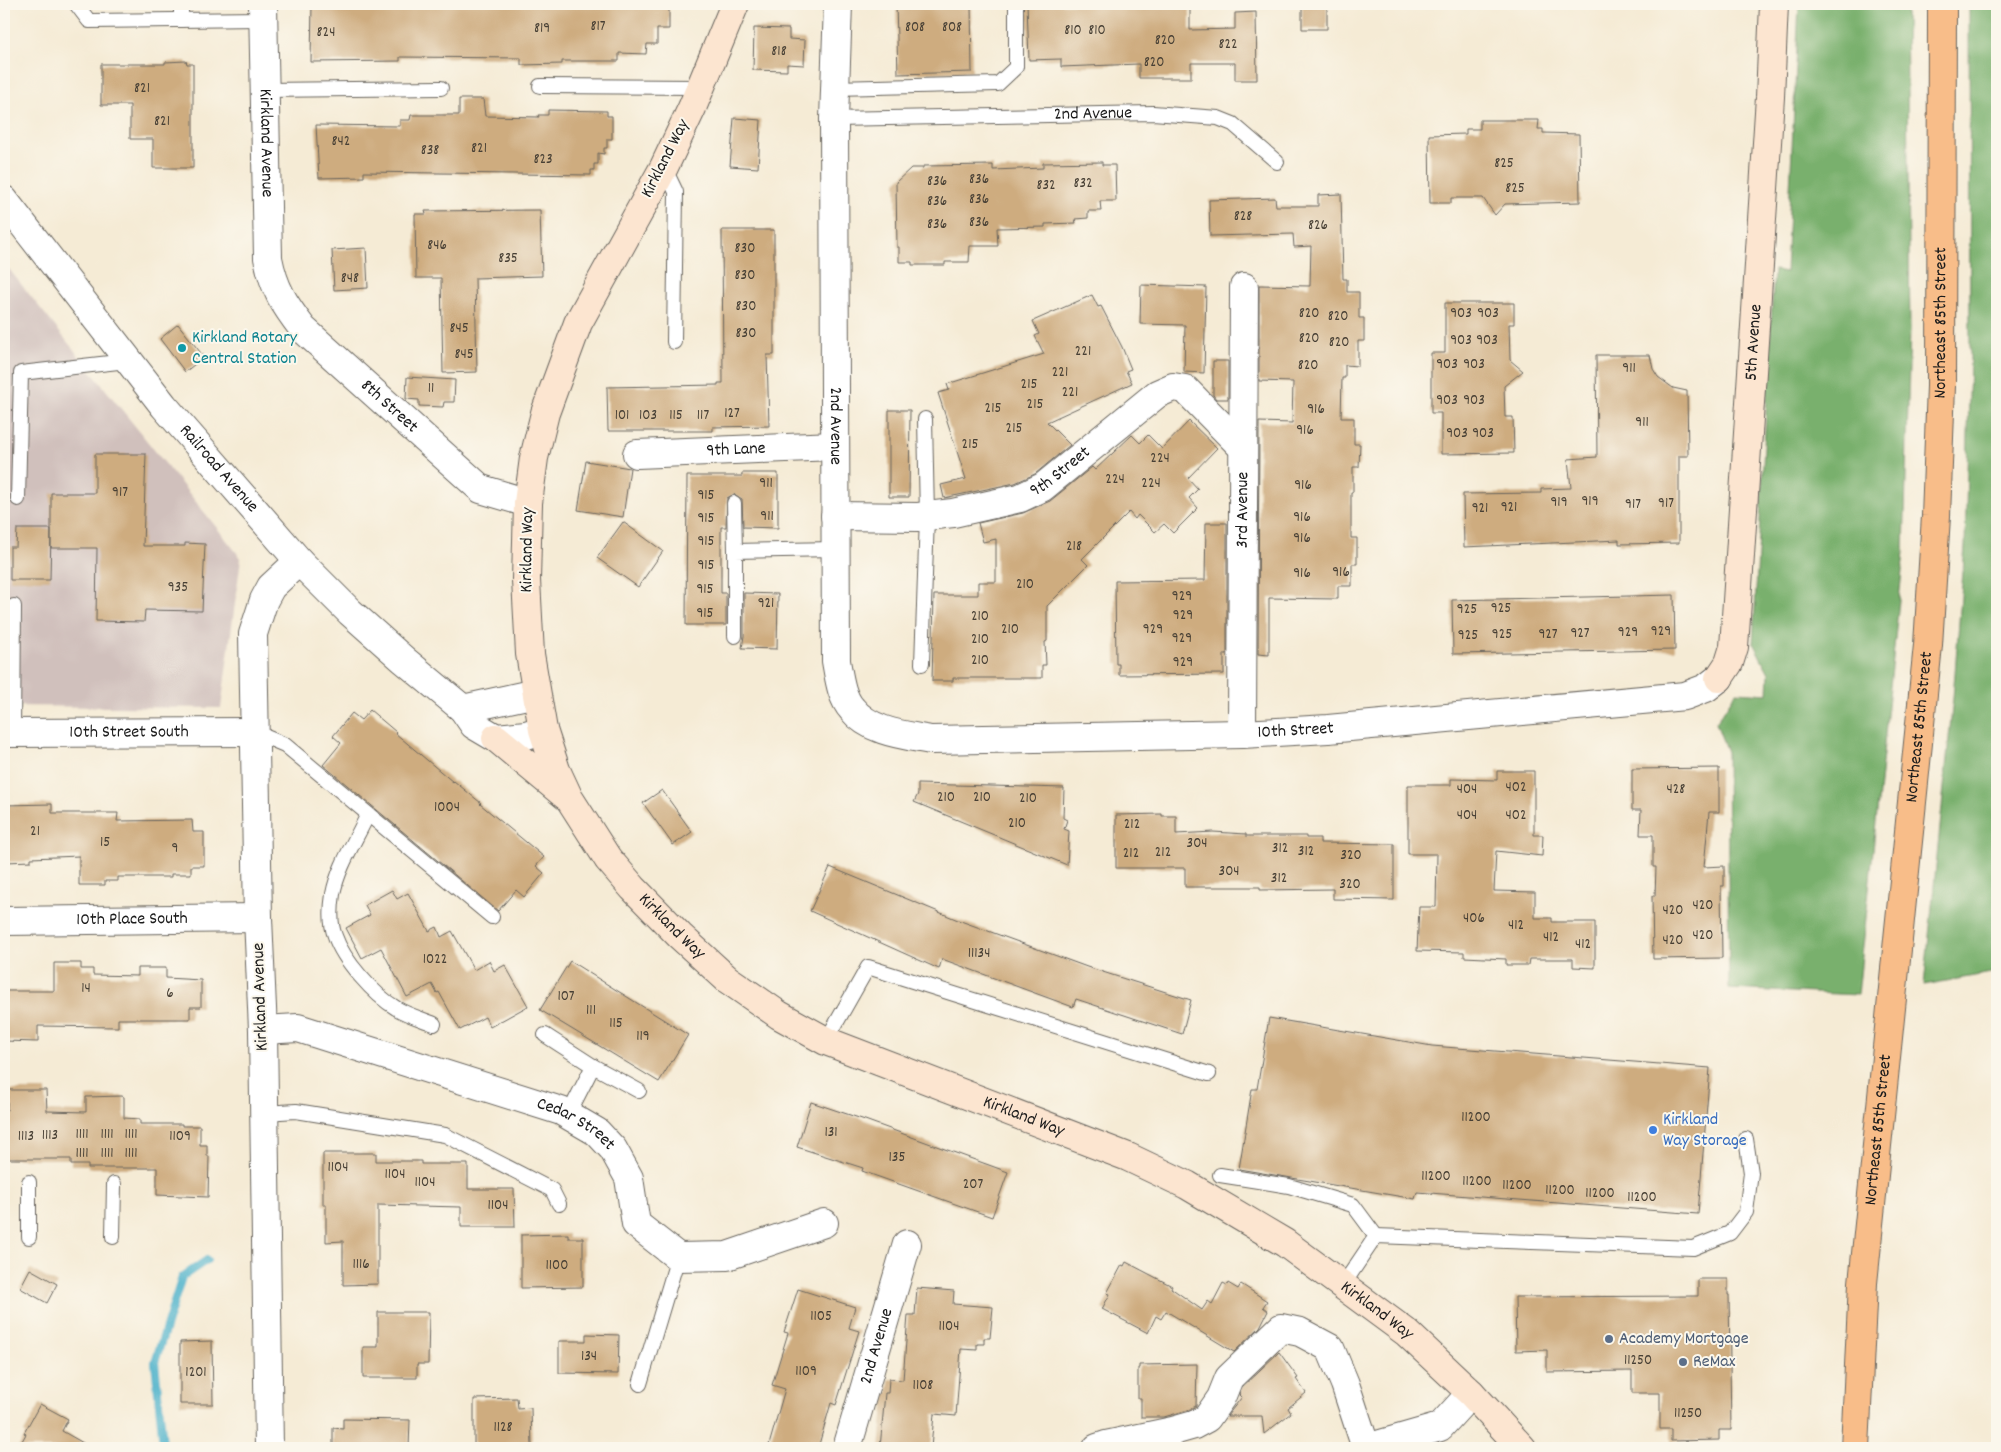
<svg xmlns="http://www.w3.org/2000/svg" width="2001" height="1452" font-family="Dekko,sans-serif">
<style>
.industrial{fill:#d0c0bc}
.forest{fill:#79b06d;stroke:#4a6644}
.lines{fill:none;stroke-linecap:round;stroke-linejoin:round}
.stream{stroke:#4bb1ca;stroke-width:8}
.building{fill:#ceac7f}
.lane-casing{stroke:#68645d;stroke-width:16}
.street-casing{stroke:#68645d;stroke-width:30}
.secondary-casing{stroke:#68645d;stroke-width:30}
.primary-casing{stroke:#68645d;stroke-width:30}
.lane{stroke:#fff;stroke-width:14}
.street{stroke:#fff;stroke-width:28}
.secondary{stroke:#fce5d0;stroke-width:28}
.primary{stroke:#f8bd89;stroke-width:28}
.culture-dot{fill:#0f9aa8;stroke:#fbf7ec;stroke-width:2}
.shop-dot{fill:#3f7fe0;stroke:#fbf7ec;stroke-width:2}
.service-dot{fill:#5c6f8a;stroke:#fbf7ec;stroke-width:2}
.labels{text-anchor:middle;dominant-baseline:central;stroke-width:4;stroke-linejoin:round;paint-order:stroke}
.number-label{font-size:15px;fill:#484035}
.street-label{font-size:18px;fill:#1c1c1c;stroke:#fbf7ec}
.culture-label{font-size:18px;fill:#0d838f;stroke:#fbf7ec;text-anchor:start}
.shop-label{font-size:18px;fill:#366cbe;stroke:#fbf7ec;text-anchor:start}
.service-label{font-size:18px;fill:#4e5e75;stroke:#fbf7ec;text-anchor:start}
</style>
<rect width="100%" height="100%" fill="#fbf7ec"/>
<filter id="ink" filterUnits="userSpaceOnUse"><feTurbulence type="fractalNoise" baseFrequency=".02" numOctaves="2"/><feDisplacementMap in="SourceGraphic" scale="10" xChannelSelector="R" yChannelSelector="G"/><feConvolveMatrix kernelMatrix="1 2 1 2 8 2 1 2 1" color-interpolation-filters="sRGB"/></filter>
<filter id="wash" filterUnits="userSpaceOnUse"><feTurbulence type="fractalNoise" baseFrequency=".0096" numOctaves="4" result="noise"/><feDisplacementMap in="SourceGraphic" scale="20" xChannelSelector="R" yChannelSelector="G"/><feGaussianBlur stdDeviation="1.12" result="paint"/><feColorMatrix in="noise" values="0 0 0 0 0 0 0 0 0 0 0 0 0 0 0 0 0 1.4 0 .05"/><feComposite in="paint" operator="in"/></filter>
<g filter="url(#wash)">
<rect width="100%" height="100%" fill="#f5ebd5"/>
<path class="industrial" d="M4,263L241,558L221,708L4,706Z"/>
<path class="forest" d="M1799,4H1906L1910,328L1904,552L1858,995L1729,989L1727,752L1716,723L1736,692L1768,694L1769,673L1753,643L1774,270L1786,272Z
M1969,4H1997V972L1924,985L1953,698L1965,546L1970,359Z"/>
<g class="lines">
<path class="stream" d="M161,1448L163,1444L155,1362L182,1277L207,1260"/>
</g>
<g id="blocks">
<path class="building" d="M312,4H669V29H657V44H647L646,54L619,53V61H562V64L521,65V58L400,57V61L311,62Z
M896,4H971L972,72L898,74Z
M1027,4H1190V30L1235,29V13L1256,12L1257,80H1235V63H1191V78H1139V64L1061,67V59L1029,60Z
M1302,4H1327V29H1302Z
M754,28L789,29V39L805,40L804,65L787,64V71L753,70Z
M186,61L187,64H193V168H153V139H130V105H101V64H165V62Z
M459,99H483L485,116L539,117L538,115H548V110L607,111V116H612V139H607V148H604V154L598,153V164H594V170H591V175L364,172V177L319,178L316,125L400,126V120H410L411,115H459Z
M734,118L761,120L758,168L730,166Z
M1480,120H1539L1538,129H1543V133L1579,134L1580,202L1505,204L1495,215L1483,198H1451V203H1430L1429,135L1466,134V129H1480Z
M1102,162V165H1115L1116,201H1100L1101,211H1088V218L1075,219L1076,223L1045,224V227L997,228L998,246H970L969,262H945V265H912V262H899V247H897L896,182L911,168H923V166L993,165V170L1043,168V163Z
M1341,194L1343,279H1347V292H1359V318H1364V341H1358V366L1345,365V378H1342L1341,418H1354V444H1360L1359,467H1353V492H1351V538H1357V564H1352V586H1338V599L1269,598V655L1258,654L1259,422L1292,423L1293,382L1259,381V285L1310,286L1311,246L1294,247L1293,234L1210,236L1209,200L1275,198L1276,206H1318V195Z
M540,210L542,276L475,278L477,372L443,373L441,278H416L415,214H426L425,211Z
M722,230H774V355H767L769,426L713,427V431H608L607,387L718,385V383H723Z
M366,248L368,288L334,290L332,250Z
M1141,285L1206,287L1204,373L1184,372L1185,325L1140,324Z
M1092,295L1098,307L1101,306L1122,347L1131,369L1126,371L1132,383L1047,422L1070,445L1035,474L1015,483L944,498L941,485L966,479L938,393L949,390L947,384L1044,354L1035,336L1039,334L1033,321Z
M1445,303H1514V324H1509L1510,360L1523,371L1504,386L1505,417H1513L1514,453L1441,454V413H1431V353H1445Z
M178,324L204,357L185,372L160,339Z
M1596,355H1650L1653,369L1658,377L1673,388L1687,391L1688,456H1679V543L1619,544V540L1464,547L1463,494L1541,493V489L1571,488L1568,459L1597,457Z
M1213,361H1228V399H1216L1213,395Z
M407,377L455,380L454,402H444L443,407L419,406V400L406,399Z
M889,410H910L909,497H889Z
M1189,421L1217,448L1188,478L1198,489L1189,498L1198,508L1173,533L1164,524L1155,532L1138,515L1135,519L1129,512L1082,559L1088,565L1047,606V641L1045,642L1046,665H1042V678H953V681H932L934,595H978V582H996V539L983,542L978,523L1023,513L1050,501L1092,467L1095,470L1132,435L1140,443L1148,435L1162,449Z
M95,454H146L143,546H185V543L205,544L202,611L145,610L144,622L96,621L97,548H51V493H95Z
M586,461L630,468L623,517L578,510Z
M742,473H778V528L743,527L742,499L734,494L727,498L726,527H721V593H726V625H686L687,476H742Z
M623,522L663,551L638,587L597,558Z
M1206,523H1227V654H1224V674L1119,675V664H1116L1115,581L1205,580Z
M17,529H51L50,580H10V547H16Z
M744,593L778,594L777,649L742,648L744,636Z
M1674,595L1675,650L1453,654L1452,600Z
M370,710L396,732L395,733L453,782L454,781L481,803L480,804L544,857L536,866L544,873L524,897L516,890L498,911L323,765L341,743L333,736L352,713L361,720Z
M1719,768V812H1709L1704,867L1724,866V886H1721L1722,958L1653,959L1652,896H1655L1656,867H1653V835H1640L1641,810H1632V769Z
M1497,771H1534V835H1543L1542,856L1496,851L1494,891L1535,892V918H1552V922H1595V968L1573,967V959H1529L1528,965H1506V959L1464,957V952L1417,951L1419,907H1436L1437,854H1408V785H1451V779L1497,780Z
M918,784L1064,788L1063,818L1067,820L1064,829L1069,831L1067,865L914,802L918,794Z
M662,790L692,832L673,845L643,803Z
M52,804V813H118L117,821L192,820L193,832H204V866H191V874H171V877H118V881H105V885H79V856L31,858V861L6,862L5,805Z
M1162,814V816H1176V834L1213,832L1246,834V836H1306V838H1320V843L1394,844V900L1333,899V889L1260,890V887H1185V868H1116V815Z
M830,867L958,920L1087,967L1191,1000L1182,1034L1076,999L1073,1007L942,959L939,969L810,911Z
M392,890L397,899L408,893L429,931L437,927L441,937L452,931L474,970L489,961L494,971L505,965L528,1006L490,1027L485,1017L460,1030L439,992L437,993L432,984L407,997L381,948L362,958L346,928L370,915L365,905Z
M570,961L688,1035L659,1082L540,1010Z
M54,963H81V969H93V975L138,976V968H166V978L201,980V1007H190V1019H118V1027L38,1026V1042L4,1041V991H54Z
M1269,1018L1432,1046L1710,1068L1698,1214L1417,1192L1415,1199L1239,1169L1252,1089H1257Z
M8,1090H46L47,1111L86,1112V1097L122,1096L124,1097V1118L140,1119V1124H182V1126H200V1145H207V1156H209L208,1197L157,1195V1168H88V1165H71V1159H4V1110H7Z
M811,1102L865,1120L1008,1172L992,1217L862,1171L863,1168L797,1147Z
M323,1153H376V1161H421V1164H468V1189H514L515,1227H461V1207L378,1205V1284L343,1285V1241L326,1242V1205H323Z
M568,1234V1238H583V1287L521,1288V1235Z
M1126,1262L1172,1286L1171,1288L1202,1310L1208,1301L1212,1304L1223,1283L1227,1285L1228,1283L1238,1289L1241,1284L1267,1301L1263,1307L1268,1311L1260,1327L1234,1352L1166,1311L1161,1319L1156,1316L1148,1333L1102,1309L1110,1294L1107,1293L1122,1265L1124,1266Z
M30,1269L57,1284L47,1303L20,1288Z
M1698,1279H1728V1295H1729L1731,1430H1719V1440L1671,1441V1429H1660V1393H1632V1371L1547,1372V1350L1516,1351L1515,1297L1698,1296Z
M917,1288L954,1291L953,1304L993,1307L990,1338H984V1344H977V1350L961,1349L956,1416L934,1414L931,1448H880L885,1393H888L889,1379L903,1380L908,1315H915Z
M798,1289L855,1307L849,1328L859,1331L836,1405L831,1403L818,1448H780L769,1445L785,1389L772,1385L788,1333L784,1332Z
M378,1312H429L428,1364H417V1378H363V1347H378Z
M586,1334L619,1335L618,1374L559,1373V1341H586Z
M212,1341L213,1404H180V1342Z
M1279,1352L1298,1378L1296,1379L1306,1393L1288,1408L1291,1413L1264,1434L1262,1416H1227L1242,1397L1239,1394L1242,1387Z
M1197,1364L1196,1406L1188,1410L1164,1417H1141V1398H1138V1368H1139V1365Z
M517,1398L518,1409L531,1408L532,1448H474V1399Z
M40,1404L68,1419L62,1431L92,1448H18L26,1434L24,1433Z
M343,1419L410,1420L409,1448H333V1428L343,1429Z"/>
</g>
</g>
<g filter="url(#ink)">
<use href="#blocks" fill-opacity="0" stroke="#68645d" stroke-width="1"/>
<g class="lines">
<defs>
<g id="lane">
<path d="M76,4L89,21L263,19"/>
<path d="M181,4V20"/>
<path d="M540,86L701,87"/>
<path d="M835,88L998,84L1016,67V4"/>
<path d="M265,90L441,88"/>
<path id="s1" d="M834,119L1153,113L1218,118L1233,124L1277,162"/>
<path d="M664,167L676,192L674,342"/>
<path d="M18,499L21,373L127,361"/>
<path d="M734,503L735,551"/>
<path d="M735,636V551L835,549"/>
<path d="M922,664L927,516L925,419"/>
<path d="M254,732L285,745L492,917"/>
<path d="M13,733L14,606"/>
<path d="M368,814C356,840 338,867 333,894C331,907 330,924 335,936C343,960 374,995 396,1008C407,1015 422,1019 434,1024"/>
<path d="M545,1035L593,1066"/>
<path d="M826,1041L868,967L1209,1074"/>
<path d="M265,1113L296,1111L445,1135L552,1190L559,1204"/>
<path d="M568,1115L593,1066L639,1091"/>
<path d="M1220,1175L1289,1186L1353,1205L1376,1236"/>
<path d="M29,1237V1182"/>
<path d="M113,1237L114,1184"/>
<path d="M1343,1285L1376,1236L1693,1248L1730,1233L1746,1212L1751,1173L1746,1139"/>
<path d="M640,1384L678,1257"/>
</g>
<g id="street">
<path id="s2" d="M263,4L268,258C274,289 284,304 303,329L481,489L528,503"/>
<path id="s3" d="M838,4L834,119L836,661C839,677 841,697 852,709C870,732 904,735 931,740L1242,734L1328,729L1685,696L1706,688L1719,678"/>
<path id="s4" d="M4,200L164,406L299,561L350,612L404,660L463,709L474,725L496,738L526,735L543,730"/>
<path id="s5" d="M637,454L834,446"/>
<path id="s6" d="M835,516L918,517L953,513L1020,498L1043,487L1157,394L1173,387L1185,389L1243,448"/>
<path d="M463,709L536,693"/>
<path id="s7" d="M4,733L254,732"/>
<path id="s8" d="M1242,734L1244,287"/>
<path id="s9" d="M4,921L258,918"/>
<path id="s10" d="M263,1030L298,1028L561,1111L597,1132L613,1149L629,1178L636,1224L678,1257L727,1256L824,1223"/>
<path d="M269,1448L263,1030L258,918L253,634L264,600L271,587L299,561"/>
<path id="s11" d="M847,1448L907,1244"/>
<path d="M1097,1448L1106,1445L1173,1431L1194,1425L1207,1418L1221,1398L1229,1378L1281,1328L1300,1332L1330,1348L1345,1384L1366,1448"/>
<path d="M1367,1448L1440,1427L1471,1393"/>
</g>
<g id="secondary">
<path id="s12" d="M735,4L692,108L664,167L578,323L545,413L534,458L528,503L526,580L530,654L543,730L556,770L569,798L608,859L633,888L680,936L727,979L779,1015L826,1041L1128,1157L1187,1185L1285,1243L1407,1333L1471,1393L1522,1448"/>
<path id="s13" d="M1719,678L1729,663L1734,647L1770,97L1774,4"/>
<path d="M496,738L566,796"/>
</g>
<g id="primary">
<path id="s14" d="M1855,1448L1863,1283L1928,645L1936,516L1941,386L1942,4"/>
</g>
</defs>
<use href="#lane" class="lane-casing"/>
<use href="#street" class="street-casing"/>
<use href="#secondary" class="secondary-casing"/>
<use href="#primary" class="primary-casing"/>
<use href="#lane" class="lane"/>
<use href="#street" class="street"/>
<use href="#secondary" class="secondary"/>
<use href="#primary" class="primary"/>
</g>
</g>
<circle class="culture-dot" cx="182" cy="348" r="5"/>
<circle class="shop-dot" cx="1653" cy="1130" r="5"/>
<g class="service-dot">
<circle cx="1609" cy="1339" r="5"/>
<circle cx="1683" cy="1362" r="5"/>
</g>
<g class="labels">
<g class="number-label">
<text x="598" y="27">817</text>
<text x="915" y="28">808</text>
<text x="952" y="28">808</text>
<text x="542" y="29">819</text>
<text x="1073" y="31">810</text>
<text x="1097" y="31">810</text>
<text x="326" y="33">824</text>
<text x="1165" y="41">820</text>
<text x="1228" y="45">822</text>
<text x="779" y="52">818</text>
<text x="1154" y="63">820</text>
<text x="142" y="89">821</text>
<text x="162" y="122">821</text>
<text x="341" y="142">842</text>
<text x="479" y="149">821</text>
<text x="430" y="151">838</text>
<text x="543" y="160">823</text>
<text x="1504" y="164">825</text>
<text x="979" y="180">836</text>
<text x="937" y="182">836</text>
<text x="1083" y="184">832</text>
<text x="1046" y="186">832</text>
<text x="1515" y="189">825</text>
<text x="979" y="200">836</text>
<text x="937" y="202">836</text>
<text x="1243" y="217">828</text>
<text x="979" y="223">836</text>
<text x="937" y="225">836</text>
<text x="1318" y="226">826</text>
<text x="437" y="246">846</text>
<text x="745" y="249">830</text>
<text x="508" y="259">835</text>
<text x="745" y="276">830</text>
<text x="350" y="279">848</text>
<text x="746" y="307">830</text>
<text x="1309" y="314">820</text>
<text x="1461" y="314">903</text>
<text x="1488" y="314">903</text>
<text x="1338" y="317">820</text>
<text x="459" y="329">845</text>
<text x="746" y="334">830</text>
<text x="1309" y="339">820</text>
<text x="1461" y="341">903</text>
<text x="1487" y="341">903</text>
<text x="1339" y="343">820</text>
<text x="1083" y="352">221</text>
<text x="464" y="355">845</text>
<text x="1447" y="365">903</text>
<text x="1474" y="365">903</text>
<text x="1308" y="366">820</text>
<text x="1629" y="369">911</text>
<text x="1060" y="373">221</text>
<text x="1029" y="385">215</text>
<text x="431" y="389">11</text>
<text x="1070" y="393">221</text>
<text x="1447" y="401">903</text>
<text x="1474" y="401">903</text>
<text x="1035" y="405">215</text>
<text x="993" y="409">215</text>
<text x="1316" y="410">916</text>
<text x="732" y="414">127</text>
<text x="622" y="416">101</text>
<text x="648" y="416">103</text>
<text x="676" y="416">115</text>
<text x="703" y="416">117</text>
<text x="1642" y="423">911</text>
<text x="1014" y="429">215</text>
<text x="1305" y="431">916</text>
<text x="1457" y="434">903</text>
<text x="1483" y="434">903</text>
<text x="970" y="445">215</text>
<text x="1160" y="459">224</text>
<text x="1115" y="480">224</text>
<text x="766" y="484">911</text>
<text x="1151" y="484">224</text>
<text x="1303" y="486">916</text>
<text x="120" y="493">917</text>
<text x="706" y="496">915</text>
<text x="1590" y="502">919</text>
<text x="1559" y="503">919</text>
<text x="1666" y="504">917</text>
<text x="1633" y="505">917</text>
<text x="1509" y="508">921</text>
<text x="1480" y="509">921</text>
<text x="767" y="517">911</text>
<text x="1302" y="518">916</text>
<text x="706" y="519">915</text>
<text x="1302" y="539">916</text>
<text x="706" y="542">915</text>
<text x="1074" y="547">218</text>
<text x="706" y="566">915</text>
<text x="1341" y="573">916</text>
<text x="1302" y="574">916</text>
<text x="1025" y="585">210</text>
<text x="178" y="588">935</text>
<text x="705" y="590">915</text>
<text x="1182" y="597">929</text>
<text x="766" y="604">921</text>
<text x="1501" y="609">925</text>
<text x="1467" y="610">925</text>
<text x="705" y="614">915</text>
<text x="1183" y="616">929</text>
<text x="980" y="617">210</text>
<text x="1010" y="630">210</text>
<text x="1153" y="630">929</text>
<text x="1661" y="632">929</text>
<text x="1628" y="633">929</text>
<text x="1580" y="634">927</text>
<text x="1502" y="635">925</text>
<text x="1548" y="635">927</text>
<text x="1468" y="636">925</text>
<text x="1182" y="639">929</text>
<text x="980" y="640">210</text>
<text x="980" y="661">210</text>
<text x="1183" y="663">929</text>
<text x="1516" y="788">402</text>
<text x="1467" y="790">404</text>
<text x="1676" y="790">428</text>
<text x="946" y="798">210</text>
<text x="982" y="798">210</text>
<text x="1028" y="799">210</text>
<text x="447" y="808">1004</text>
<text x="1467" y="816">404</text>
<text x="1516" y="816">402</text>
<text x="1017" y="824">210</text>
<text x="1132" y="825">212</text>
<text x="35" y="832">21</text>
<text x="105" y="843">15</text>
<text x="1197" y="844">304</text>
<text x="175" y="849">9</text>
<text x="1280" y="849">312</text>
<text x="1306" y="852">312</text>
<text x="1163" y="853">212</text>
<text x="1131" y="854">212</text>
<text x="1351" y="856">320</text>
<text x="1229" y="872">304</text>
<text x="1279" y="879">312</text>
<text x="1350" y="885">320</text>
<text x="1703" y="906">420</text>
<text x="1673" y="911">420</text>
<text x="1474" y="919">406</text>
<text x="1516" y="926">412</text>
<text x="1703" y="936">420</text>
<text x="1551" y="938">412</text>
<text x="1673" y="941">420</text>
<text x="1583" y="945">412</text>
<text x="979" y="954">11134</text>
<text x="435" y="960">1022</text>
<text x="86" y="989">14</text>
<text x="170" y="994">6</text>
<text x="566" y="997">107</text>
<text x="591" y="1011">111</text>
<text x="616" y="1024">115</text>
<text x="643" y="1037">119</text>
<text x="1476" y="1118">11200</text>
<text x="831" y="1133">131</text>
<text x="82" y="1135">1111</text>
<text x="107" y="1135">1111</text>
<text x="131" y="1135">1111</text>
<text x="50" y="1136">1113</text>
<text x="26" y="1137">1113</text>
<text x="180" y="1137">1109</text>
<text x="82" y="1154">1111</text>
<text x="107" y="1154">1111</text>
<text x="131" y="1154">1111</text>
<text x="897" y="1158">135</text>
<text x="338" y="1168">1104</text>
<text x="395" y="1175">1104</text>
<text x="1436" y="1177">11200</text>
<text x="1477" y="1182">11200</text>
<text x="425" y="1183">1104</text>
<text x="973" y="1185">207</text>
<text x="1517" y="1186">11200</text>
<text x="1560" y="1191">11200</text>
<text x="1600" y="1194">11200</text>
<text x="1642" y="1198">11200</text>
<text x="498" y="1206">1104</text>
<text x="361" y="1265">1116</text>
<text x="557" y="1266">1100</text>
<text x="821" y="1317">1105</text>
<text x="949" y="1327">1104</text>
<text x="589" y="1357">134</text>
<text x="1638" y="1361">11250</text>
<text x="806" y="1372">1109</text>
<text x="196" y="1373">1201</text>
<text x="923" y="1386">1108</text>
<text x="1688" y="1414">11250</text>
<text x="503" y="1428">1128</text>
</g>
<g class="street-label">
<text stroke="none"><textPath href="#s1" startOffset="259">2nd Avenue</textPath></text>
<text stroke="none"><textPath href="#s2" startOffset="139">Kirkland Avenue</textPath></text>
<text transform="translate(666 159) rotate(-63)">Kirkland Way</text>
<text stroke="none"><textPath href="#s14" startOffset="1129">Northeast 85th Street</textPath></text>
<text stroke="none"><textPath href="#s13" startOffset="340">5th Avenue</textPath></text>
<text stroke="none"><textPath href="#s2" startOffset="450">8th Street</textPath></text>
<text stroke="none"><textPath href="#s3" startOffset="422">2nd Avenue</textPath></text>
<text stroke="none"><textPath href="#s5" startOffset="99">9th Lane</textPath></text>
<text stroke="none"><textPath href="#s4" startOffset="344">Railroad Avenue</textPath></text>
<text stroke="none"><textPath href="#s6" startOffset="235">9th Street</textPath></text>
<text stroke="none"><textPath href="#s8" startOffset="224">3rd Avenue</textPath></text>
<text transform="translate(528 550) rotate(-89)">Kirkland Way</text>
<text stroke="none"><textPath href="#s14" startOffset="724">Northeast 85th Street</textPath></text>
<text stroke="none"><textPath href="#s3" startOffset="1160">10th Street</textPath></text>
<text stroke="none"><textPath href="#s7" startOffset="125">10th Street South</textPath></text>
<text stroke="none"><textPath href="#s9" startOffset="128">10th Place South</textPath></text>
<text stroke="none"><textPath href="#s12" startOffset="1010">Kirkland Way</textPath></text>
<text transform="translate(261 997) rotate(-92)">Kirkland Avenue</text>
<text stroke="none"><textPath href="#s12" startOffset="1415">Kirkland Way</textPath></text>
<text stroke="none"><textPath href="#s10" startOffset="330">Cedar Street</textPath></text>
<text stroke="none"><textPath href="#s14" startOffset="319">Northeast 85th Street</textPath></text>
<text stroke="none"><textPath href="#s12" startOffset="1820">Kirkland Way</textPath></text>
<text stroke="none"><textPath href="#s11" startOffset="106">2nd Avenue</textPath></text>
</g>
<g class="culture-label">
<text x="192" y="338">Kirkland Rotary<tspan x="192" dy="21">Central Station</tspan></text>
</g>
<g class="shop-label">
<text x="1663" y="1120">Kirkland<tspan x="1663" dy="21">Way Storage</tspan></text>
</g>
<g class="service-label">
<text x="1619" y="1339">Academy Mortgage</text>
<text x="1693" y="1362">ReMax</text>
</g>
</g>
<rect width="2001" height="1452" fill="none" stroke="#fbf7ec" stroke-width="20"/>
</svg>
